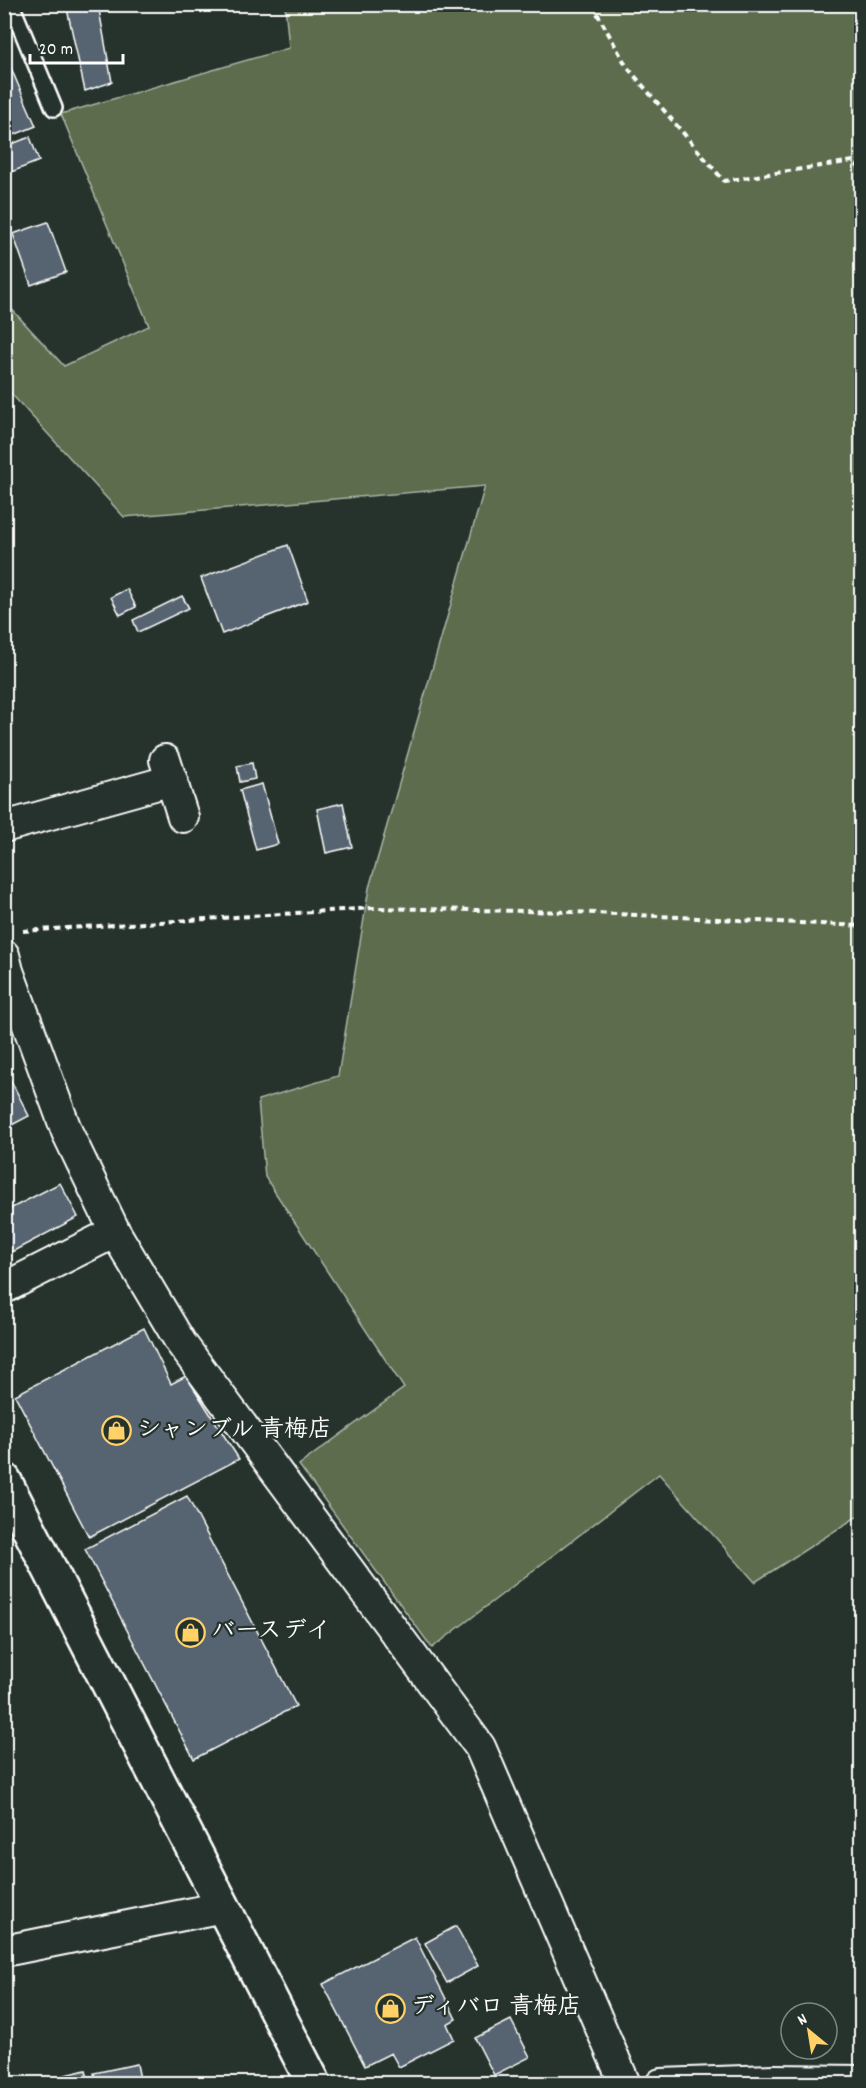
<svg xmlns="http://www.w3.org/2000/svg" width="866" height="2088" font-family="Dekko,'Klee One',sans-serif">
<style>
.green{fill:#5b6c4e;stroke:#adb6a6;stroke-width:1.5}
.building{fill:#566370;stroke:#fff;stroke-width:1.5}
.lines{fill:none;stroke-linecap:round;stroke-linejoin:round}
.service-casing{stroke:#fff;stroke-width:20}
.minor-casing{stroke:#fff;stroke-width:34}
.tertiary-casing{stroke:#fff;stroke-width:38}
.path{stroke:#fff;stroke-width:4;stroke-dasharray:6 4.5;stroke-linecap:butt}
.service{stroke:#26332d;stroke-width:15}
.minor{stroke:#26332d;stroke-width:30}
.tertiary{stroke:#26332d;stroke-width:33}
.labels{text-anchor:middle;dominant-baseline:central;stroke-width:4.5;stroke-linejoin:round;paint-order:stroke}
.poi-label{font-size:24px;font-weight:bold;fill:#fff;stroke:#26332d;text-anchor:start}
</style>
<rect width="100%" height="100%" fill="#26332d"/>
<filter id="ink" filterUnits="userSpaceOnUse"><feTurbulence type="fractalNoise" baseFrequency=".0167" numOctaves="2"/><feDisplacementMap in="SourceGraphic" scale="12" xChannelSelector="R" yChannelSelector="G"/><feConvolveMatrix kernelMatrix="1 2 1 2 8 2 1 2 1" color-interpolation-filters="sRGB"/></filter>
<g filter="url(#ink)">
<path class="green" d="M285,5H861V1514L755,1582L659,1474L432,1648L299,1465L404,1388L265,1177L258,1100L338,1076L369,888L485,486L124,517L5,387V302L64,366L149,326L61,114L289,48Z"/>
<path class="building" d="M66,4H98L112,82L85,91Z
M4,52L36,126L4,139Z
M30,137L39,161L4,175V147Z
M48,222L66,272L31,285L13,234Z
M288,545L308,601L222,634L201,578Z
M127,589L136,607L120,615L111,597Z
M182,596L189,608L138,632L133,620Z
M252,763L255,779L240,782L237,766Z
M262,784L278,844L256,850L240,790Z
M343,803L352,847L326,853L317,809Z
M6,1071L29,1116L4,1129V1072Z
M60,1183L78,1217L4,1256V1212Z
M144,1328L171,1384L186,1376L239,1459L89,1537L15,1395Z
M187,1496L296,1706L194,1759L85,1549Z
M456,1926L478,1966L447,1983L425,1943Z
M415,1937L456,2019L447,2024L454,2039L399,2067L391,2053L365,2066L323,1984Z
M511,2020L530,2057L494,2075L475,2038Z
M137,2064L141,2084H96L94,2073Z
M86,2070L89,2084H41L40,2081Z"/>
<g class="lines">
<defs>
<path id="service" d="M11,4L54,108"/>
<path id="minor" d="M165,760L183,817
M4,827L172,780
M4,955L8,971L67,1132L115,1232L181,1343L480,1747L625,2084
M4,1288L115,1232
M4,1951L223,1907
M661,2084L773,2080L862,2081"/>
<path id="tertiary" d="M4,1480L314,2084"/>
</defs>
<use href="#service" class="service-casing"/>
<use href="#minor" class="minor-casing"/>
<use href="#tertiary" class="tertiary-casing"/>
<path class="path" d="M592,4L627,67L724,181L853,161L862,171
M23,931L373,908L574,912L862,926"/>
<use href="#service" class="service"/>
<use href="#minor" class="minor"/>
<use href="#tertiary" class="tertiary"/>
</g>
</g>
<defs>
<symbol id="shop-ring" viewBox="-11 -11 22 22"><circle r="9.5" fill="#26332d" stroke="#ffd166" stroke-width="1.5"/><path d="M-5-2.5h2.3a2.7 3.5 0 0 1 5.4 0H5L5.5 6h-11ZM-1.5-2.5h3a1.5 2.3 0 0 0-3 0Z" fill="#ffd166"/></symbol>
</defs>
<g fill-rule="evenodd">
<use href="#shop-ring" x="100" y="1414" width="33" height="33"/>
<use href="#shop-ring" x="174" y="1616" width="33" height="33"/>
<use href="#shop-ring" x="374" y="1992" width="33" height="33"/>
</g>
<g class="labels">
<g class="poi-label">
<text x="137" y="1431">シャンブル 青梅店</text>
<text x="211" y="1632">バースデイ</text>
<text x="411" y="2008">ディバロ 青梅店</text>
</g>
</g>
<rect width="866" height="2088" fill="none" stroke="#26332d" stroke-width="24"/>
<rect x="12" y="12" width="842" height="2064" fill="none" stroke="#fff" stroke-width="2" filter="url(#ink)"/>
<g transform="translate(809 2031) rotate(330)"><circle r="28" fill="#26332d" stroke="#7d8581" stroke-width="1.5"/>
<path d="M0-4.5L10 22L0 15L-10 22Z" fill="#ffd166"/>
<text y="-9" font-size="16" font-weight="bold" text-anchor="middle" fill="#ffffff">N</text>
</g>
<path d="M30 54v9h93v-9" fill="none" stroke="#ffffff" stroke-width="3"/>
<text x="39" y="54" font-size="18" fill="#ffffff" stroke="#26332d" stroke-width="4.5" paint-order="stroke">20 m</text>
</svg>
